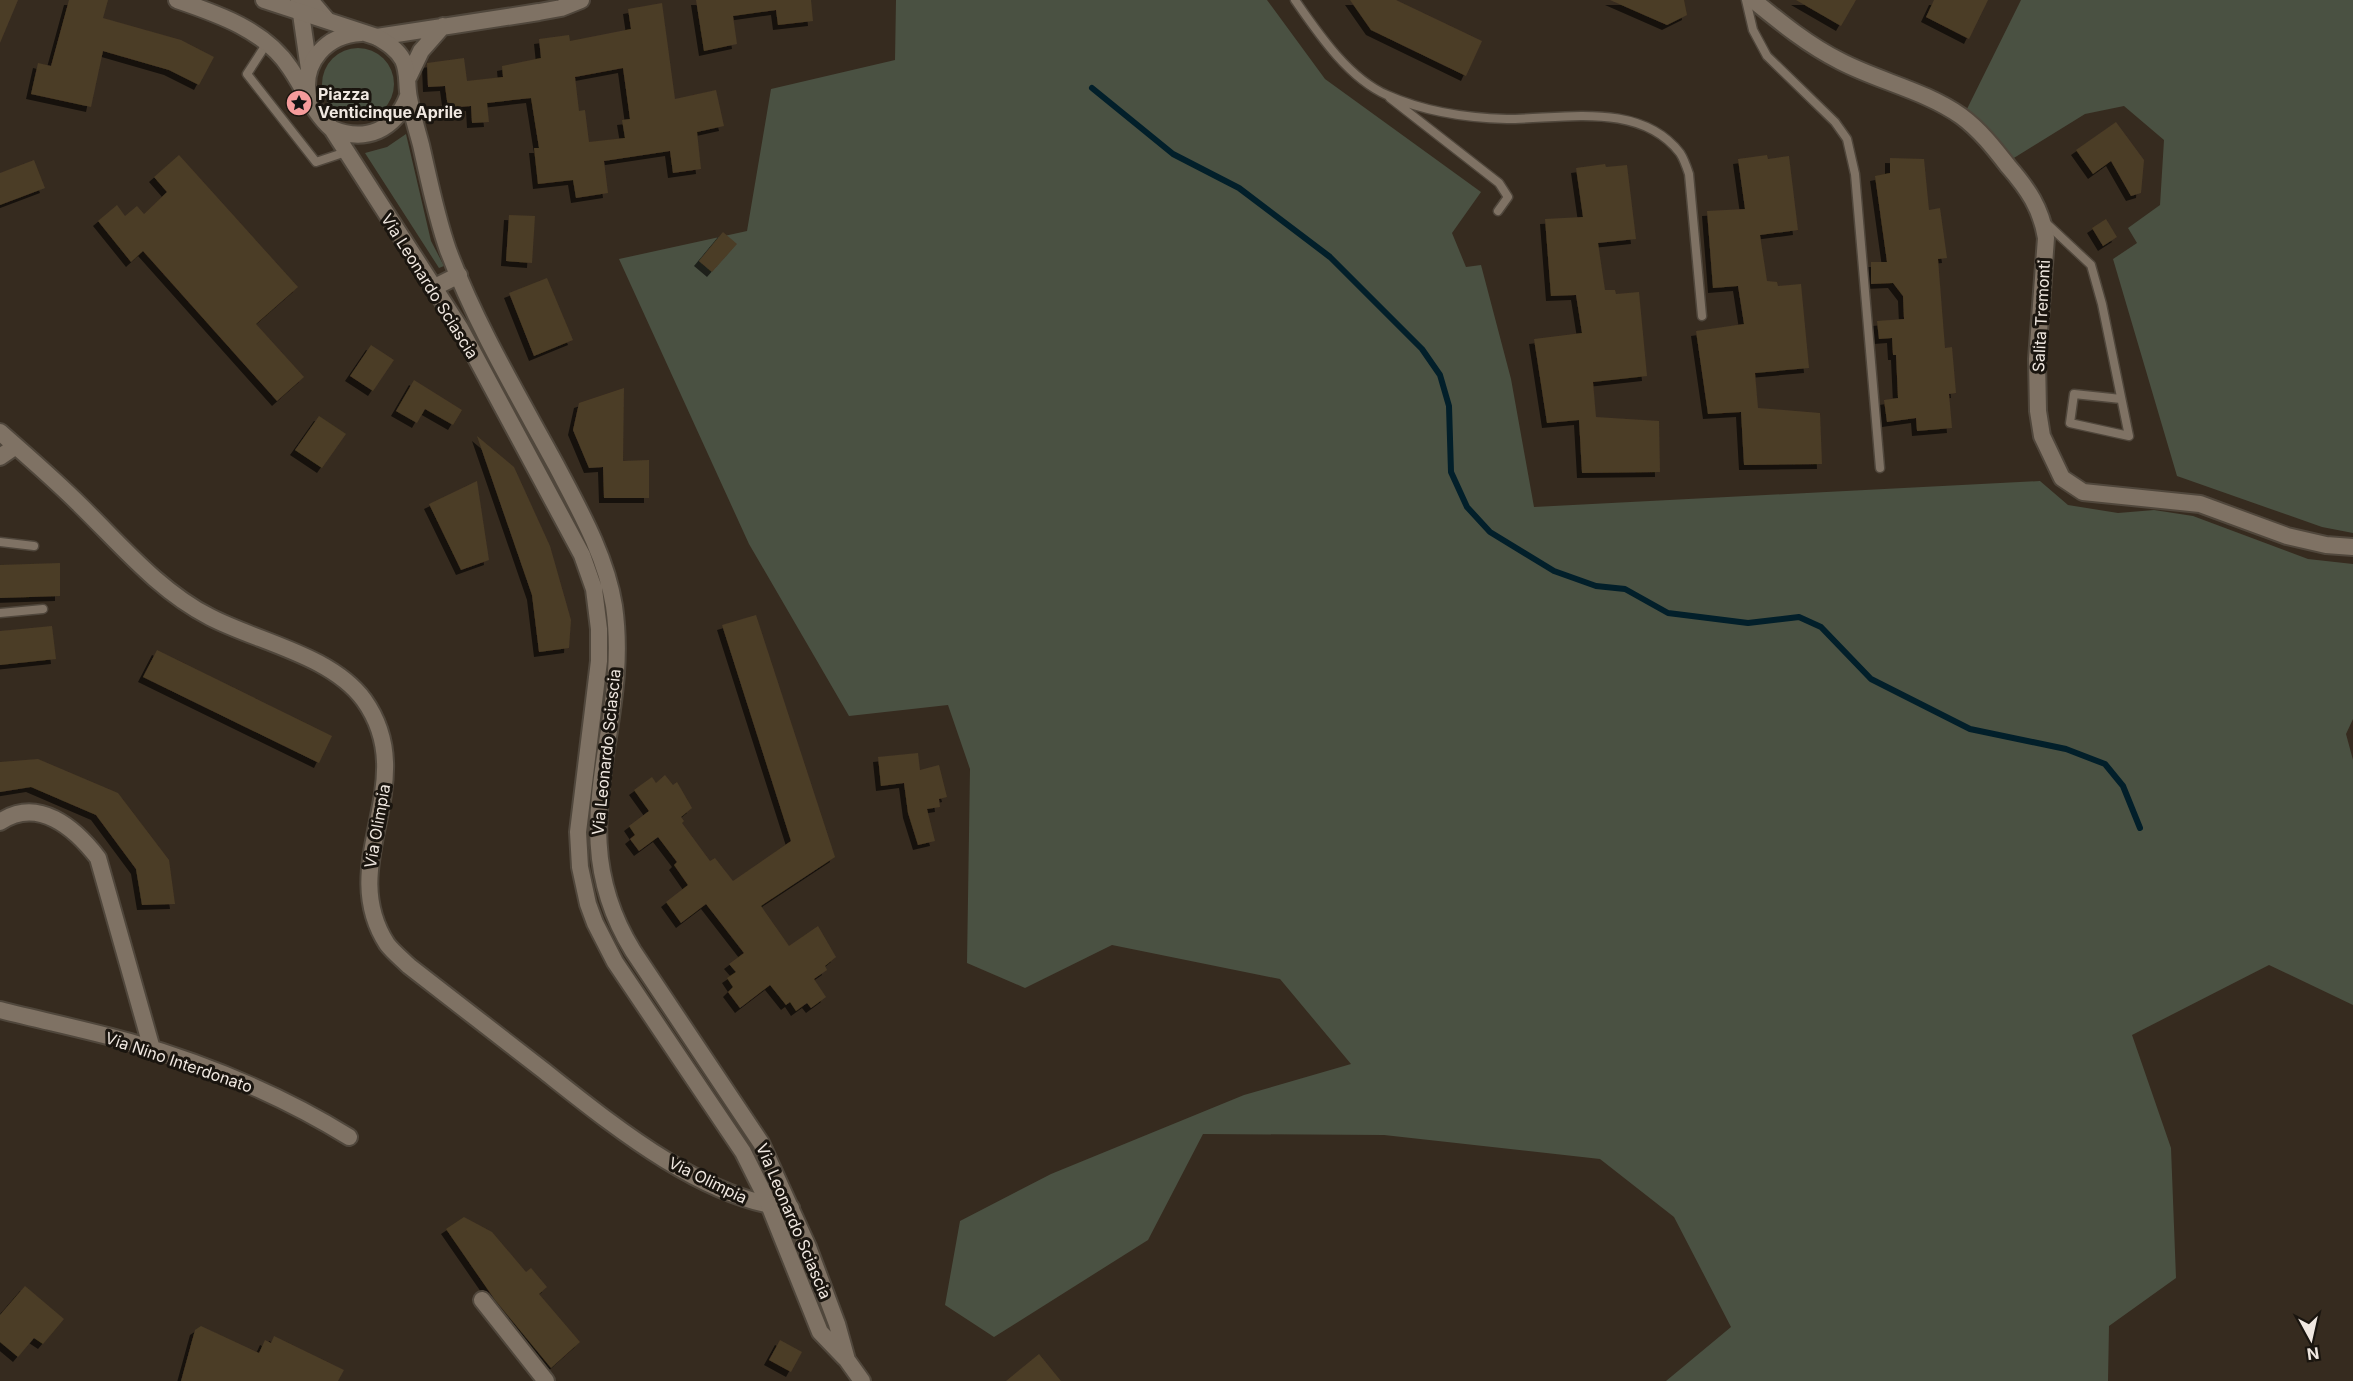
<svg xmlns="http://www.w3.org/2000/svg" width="2353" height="1381" font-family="Inter,sans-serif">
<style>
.green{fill:#4a5142}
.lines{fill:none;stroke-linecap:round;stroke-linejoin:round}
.stream{stroke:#021f2a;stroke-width:6}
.building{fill:#4b3c26;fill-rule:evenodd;filter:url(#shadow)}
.service-casing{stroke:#50473c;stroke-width:11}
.minor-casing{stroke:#50473c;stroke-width:20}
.tertiary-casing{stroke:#50473c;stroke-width:20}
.service{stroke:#7f7264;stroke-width:8}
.minor{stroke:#7f7264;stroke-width:16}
.tertiary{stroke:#7f7264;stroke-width:16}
.labels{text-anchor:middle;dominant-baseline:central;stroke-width:6;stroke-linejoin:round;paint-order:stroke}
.poi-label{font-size:16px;font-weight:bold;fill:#f0e8e1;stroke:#1a150f;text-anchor:start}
.street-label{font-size:16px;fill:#f0e8e1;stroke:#1a150f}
</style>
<defs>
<filter id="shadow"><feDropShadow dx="-5" dy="5" stdDeviation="0" flood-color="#0009"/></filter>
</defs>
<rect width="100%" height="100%" fill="#362b1f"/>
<path class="green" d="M896,0H1267L1325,79L1481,192L1452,233L1466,267L1481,265L1511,379L1534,507L2040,481L2068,505L2118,513L2154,510L2193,516L2308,559L2353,564V719L2346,734L2353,760V1005L2269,965L2132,1035L2171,1148L2176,1278L2109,1326L2108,1381H1666L1731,1327L1674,1217L1600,1159L1384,1135L1203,1134L1148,1240L994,1337L945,1305L960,1221L1051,1174L1244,1095L1351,1064L1280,979L1112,945L1025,988L967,963L970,769L948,705L849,716L749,544L619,259L747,231L771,89L895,60Z
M2021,0H2353V533L2322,527L2177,476L2113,259L2137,243L2128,228L2160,205L2164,140L2124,106L2085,114L2009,161L1965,113Z
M322 84a36 36 0 1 1 72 0a36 36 0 1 1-72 0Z
M406,134L431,241L444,266L439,268L365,153L387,147Z"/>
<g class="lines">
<path class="stream" d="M1092,88L1173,154L1239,188L1330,257L1422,349L1440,375L1449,406L1451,472L1467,507L1490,532L1554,571L1596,586L1625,589L1668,613L1748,623L1799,617L1821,627L1871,679L1970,729L2066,749L2105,764L2123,786L2140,828"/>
</g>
<path class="building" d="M0,0H18L0,43Z
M69,0H108L103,18L181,40L214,57L199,85L169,70L103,51L91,107L31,94L38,63L51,66Z
M696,0H811L813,21L778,25L776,10L733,16L737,44L704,51Z
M1350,0H1396L1482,41L1466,76L1371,30Z
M1610,0H1684L1687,15L1667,25Z
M1796,0H1856L1841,26Z
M1934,0H1988L1969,39L1926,17Z
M662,3L675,99L716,90L724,126L697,132L701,169L673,173L670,151L604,161L608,193L576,198L573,180L538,184L534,148H539L531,98L487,103L489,122L472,123L471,106L448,108L445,86L428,87L427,63L464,58L467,81L503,77L502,66L541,58L539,39L569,35L570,41L631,29L628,9ZM623,68L630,119L622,120L625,138L589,142L585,110L579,111L575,77Z
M2116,122L2144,160L2141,193L2131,196L2111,161L2093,174L2076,150Z
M179,155L298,287L256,324L304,377L277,401L143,251L131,262L98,221L117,205L125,216L137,206L144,214L167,192L154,177Z
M1767,155L1768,159L1789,156L1798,230L1760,235L1767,281L1777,282L1778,286L1801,284L1809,368L1755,373L1758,408L1820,413L1822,464L1744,465L1741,412L1708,414L1696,331L1744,324L1738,286L1713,288L1707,211L1745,209L1738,159Z
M1890,158L1924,159L1929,210L1940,208L1947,258L1938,259L1945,348L1952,347L1956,393L1949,394L1952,428L1917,431L1916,418L1887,422L1884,400L1898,398L1896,355H1893L1892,338L1879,339L1877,321L1904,319L1903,296L1893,283L1871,284V262H1887L1875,176L1890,173Z
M34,160L45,188L0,205V173Z
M1605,164L1606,167L1627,165L1636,239L1598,243L1605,290H1615L1616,294L1639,292L1647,376L1593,382L1596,417L1659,421L1660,472L1582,473L1579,420L1547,423L1534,339L1582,333L1576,295L1551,296L1545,219L1583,217L1576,168Z
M509,215L535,216L532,263L506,261Z
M2106,219L2117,237L2103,246L2092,228Z
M723,232L737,244L712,272L699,261Z
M547,278L573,340L534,356L509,293Z
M371,345L394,360L373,391L350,376Z
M414,380L462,410L453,425L425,409L417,423L396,411Z
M624,388L623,461L649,460V498H604L603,467L589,468L573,430L579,403Z
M319,416L346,434L322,468L295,450Z
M477,436L514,467L550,546L571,620L569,648L539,652L532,595Z
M477,481L489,560L461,570L429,504Z
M60,563V596L0,598V565Z
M756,615L835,857L761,906L789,946L818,926L836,957L825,966L827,970L814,979L826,997L811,1008L807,1003L796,1011L790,1002L786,1005L770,985L740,1008L728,992L733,987L727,978L736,972L729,964L744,953L706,904L681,923L666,902L688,885L674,865L677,862L658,837L639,851L630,839L635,835L629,826L649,811L634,790L652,777L656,783L665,775L673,785L677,782L692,808L681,817L684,821L682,823L710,861L715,858L733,881L791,841L722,625Z
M52,626L56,659L0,665V631Z
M157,650L332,736L319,763L143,677Z
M918,753L920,770L939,765L947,797L939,799L940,807L927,809L935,841L918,845L908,813L904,783L881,786L878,757Z
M38,759L118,793L169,860L175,904L142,905L136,869L96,815L31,787L0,792V762Z
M464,1217L492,1232L526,1272L531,1268L547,1287L539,1294L580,1342L551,1368L495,1300L446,1229Z
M25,1286L64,1319L43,1344L34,1338L18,1357L0,1342V1315Z
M201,1326L259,1353L265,1340L271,1343L274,1336L344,1370L338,1381H181L195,1330Z
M780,1340L802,1352L791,1372L769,1360Z
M1039,1354L1061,1381H1006Z"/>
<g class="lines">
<defs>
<path id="service" d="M1295,0C1318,33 1348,78 1387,95C1423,111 1468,118 1507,119C1564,119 1640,101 1680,153C1684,159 1687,168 1689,174L1702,316
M1746,0L1753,30L1767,56L1835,122L1847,139L1855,174L1880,468
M267,43L247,74L316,162L346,152
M1390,98L1499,183L1508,197L1498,211
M2045,222L2091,265L2102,304L2129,436L2070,423L2074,394L2121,399
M0,542L34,546
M0,613L43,609"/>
<path id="minor" d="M299,0L309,69
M310,0L326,19
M1753,0C1780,22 1808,45 1840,61C1878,81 1926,91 1961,116C1980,130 1994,148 2008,166C2028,189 2041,208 2046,238L2037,359L2038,411L2042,436L2062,478L2083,492L2200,504L2287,536L2326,545L2353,547
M377,37L539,12L561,8L581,0
M409,76L421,51L443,26
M435,287L459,275
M0,432C27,456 55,480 80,505C121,545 159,591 210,617C258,642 331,655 364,700C423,783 334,862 387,944C393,952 402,959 409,966C454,1001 498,1035 543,1070C610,1123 704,1201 791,1208
M0,457L16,446
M0,822C38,796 75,828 98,858L152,1049
M0,1010C43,1021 87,1030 130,1042C206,1064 281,1095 349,1137
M482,1300L546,1381"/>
<path id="tertiary" d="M177,0C218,14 265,30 290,68C305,90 313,112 332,129L460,328L582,555L594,589L599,629V661L578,832L580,867L588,904L595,923L615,962L743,1152L767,1200L820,1332L845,1358
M264,0L377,37C387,43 397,49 403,60C409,73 406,84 409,98C412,114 417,130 421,145C429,180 436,216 448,250C476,325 518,395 556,465C579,509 606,556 614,606C632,731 557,828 633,951L761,1143L808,1247L837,1324L847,1360L862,1381
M308,96C302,62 326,35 361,33
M332,129C366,143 395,130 408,96"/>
</defs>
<use href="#service" class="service-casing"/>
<use href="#minor" class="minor-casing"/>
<use href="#tertiary" class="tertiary-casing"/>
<use href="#service" class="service"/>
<use href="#minor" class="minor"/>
<use href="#tertiary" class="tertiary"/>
</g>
<defs>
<symbol id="sight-disc" viewBox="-11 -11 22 22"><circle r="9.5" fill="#f59b9b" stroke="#1a150f"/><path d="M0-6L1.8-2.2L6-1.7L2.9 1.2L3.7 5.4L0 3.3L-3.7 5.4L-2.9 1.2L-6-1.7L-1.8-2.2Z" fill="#111"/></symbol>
</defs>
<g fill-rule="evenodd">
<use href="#sight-disc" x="284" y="88" width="30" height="30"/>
</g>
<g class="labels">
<g class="poi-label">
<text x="318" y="94">Piazza<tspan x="318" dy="18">Venticinque Aprile</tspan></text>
</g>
<g class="street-label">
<text transform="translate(430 286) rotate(58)">Via Leonardo Sciascia</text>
<text transform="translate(2041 316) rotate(-87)">Salita Tremonti</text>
<text transform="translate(606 752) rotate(-84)">Via Leonardo Sciascia</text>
<text transform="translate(377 826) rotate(-80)">Via Olimpia</text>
<text transform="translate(179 1062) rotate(19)">Via Nino Interdonato</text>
<text transform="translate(708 1180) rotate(26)">Via Olimpia</text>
<text transform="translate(794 1221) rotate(67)">Via Leonardo Sciascia</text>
</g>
</g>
<g transform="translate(2311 1339) rotate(172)" stroke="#1a150f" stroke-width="4.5" paint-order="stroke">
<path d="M0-4.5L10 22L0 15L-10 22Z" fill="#f0e8e1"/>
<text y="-9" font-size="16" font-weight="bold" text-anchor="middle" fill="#f0e8e1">N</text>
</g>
</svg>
